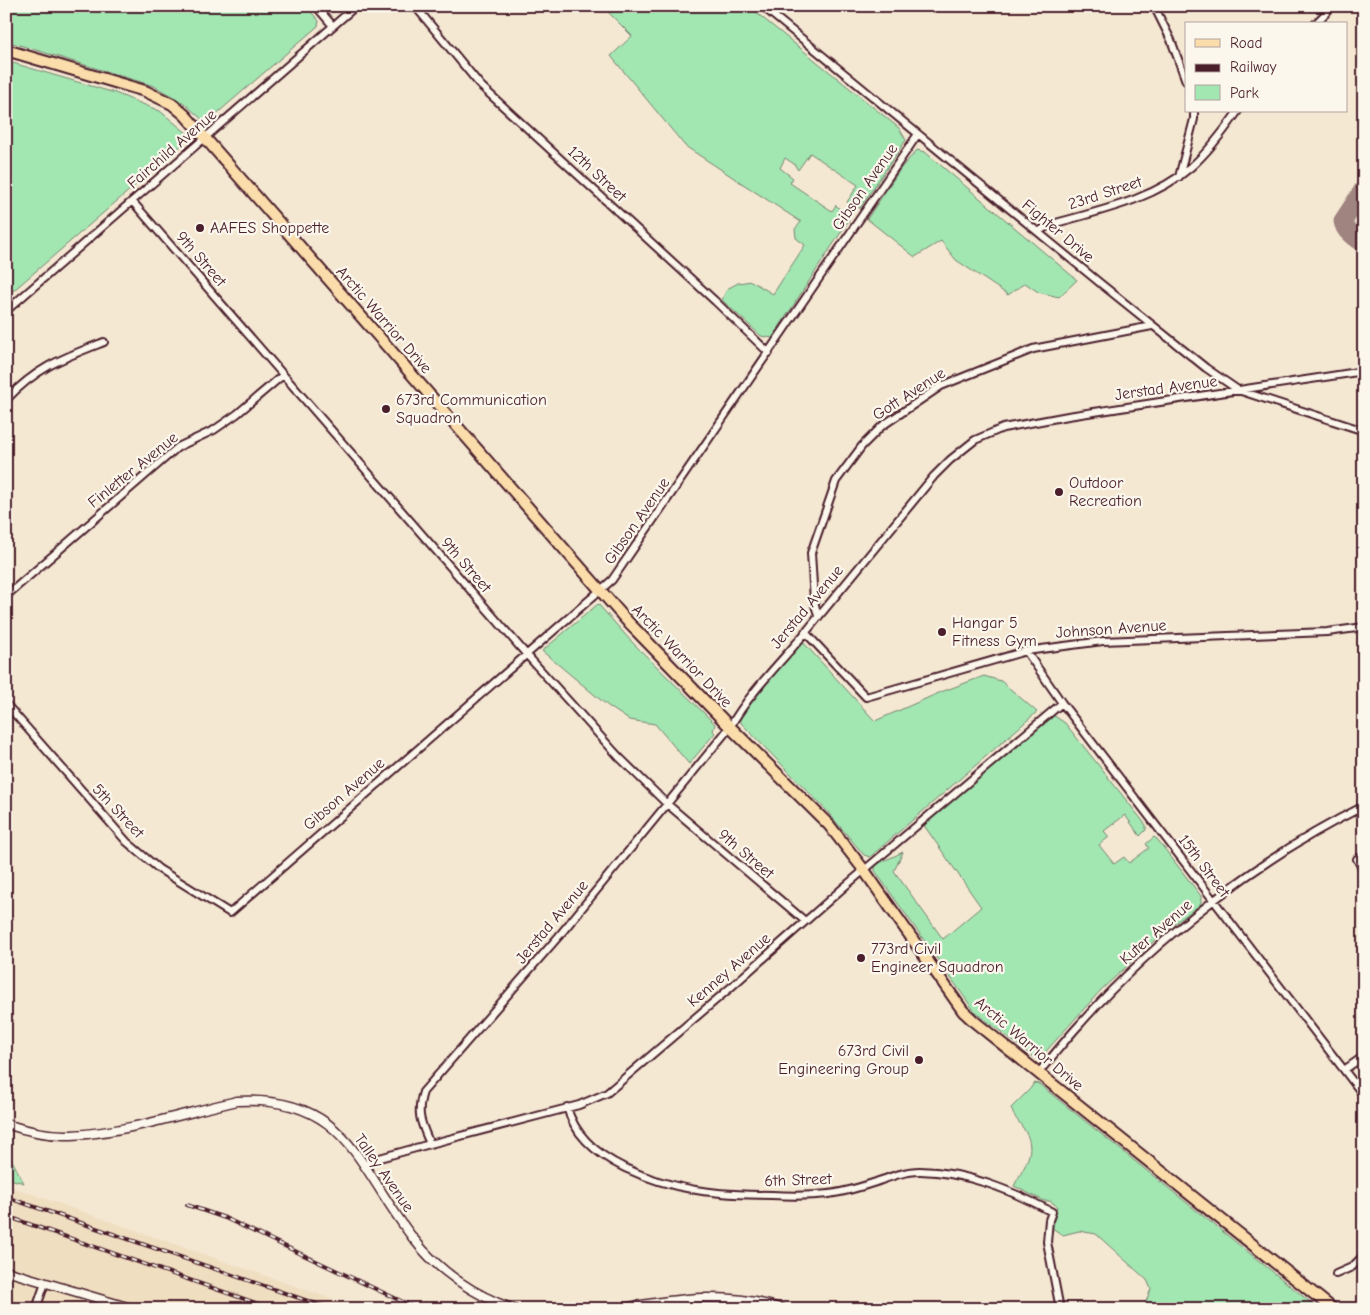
<svg xmlns="http://www.w3.org/2000/svg" width="1370" height="1315" font-family="'Comic Neue',sans-serif">
<style>
.built{fill:#f0dec1}
.green{fill:#a2e6b2;stroke:#76826e}
.lines{fill:none;stroke-linecap:round;stroke-linejoin:round}
.taxiway{stroke:#9f847f;stroke-width:19}
.minor-casing{stroke:#4a1f2b;stroke-width:10}
.tertiary-casing{stroke:#4a1f2b;stroke-width:11}
.primary-casing{stroke:#4a1f2b;stroke-width:14}
.minor{stroke:#fbf7ec;stroke-width:6}
.tertiary{stroke:#fbf7ec;stroke-width:8}
.primary{stroke:#faddab;stroke-width:10}
.rail-casing{stroke:#4a1f2b;stroke-width:4}
.rail{stroke:#fbf7ec;stroke-width:2;stroke-dasharray:5.5;stroke-linecap:butt}
.poi-dot{fill:#4a1f2b;stroke:#fbf7ec;stroke-width:2}
.labels{text-anchor:middle;dominant-baseline:central;stroke-width:4.5;stroke-linejoin:round;paint-order:stroke}
.street-label{font-size:16px;fill:#4a1f2b;stroke:#fbf7ec}
.poi-label{font-size:16px;fill:#4a1f2b;stroke:#fbf7ec;text-anchor:start}
</style>
<rect width="100%" height="100%" fill="#f4e8d3"/>
<filter id="ink" filterUnits="userSpaceOnUse"><feTurbulence type="fractalNoise" baseFrequency=".02" numOctaves="2"/><feDisplacementMap in="SourceGraphic" scale="10" xChannelSelector="R" yChannelSelector="G"/><feConvolveMatrix kernelMatrix="1 2 1 2 8 2 1 2 1" color-interpolation-filters="sRGB"/></filter>
<g filter="url(#ink)">
<path class="built" d="M6,1185L115,1223L361,1309H6Z"/>
<path class="green" d="M6,6H306L319,21L318,26L206,123L184,103L154,86L6,41Z
M602,6H748L899,128L906,140L860,208L854,207L847,202L858,185L810,153L798,170L794,164L785,158L780,168L793,178L790,183L832,211L836,205L849,220L772,338L761,336L722,300L727,289L738,283L751,281L773,294L805,245L796,238L795,229L801,222L685,146L611,56L632,36Z
M6,61L115,93L160,111L188,134L183,144L6,297Z
M917,150L925,152L1077,280L1059,297L1038,292L1025,283L1008,295L956,260L941,241L915,257L867,219L901,168Z
M598,604L631,641L715,724L713,731L715,733L689,764L655,724L629,720L608,706L542,651Z
M802,641L875,721L941,692L984,676L1001,681L1037,712L870,857L864,855L826,810L741,723L740,717Z
M1053,715L1065,723L1146,825V830L1140,836L1125,815L1104,831L1109,837L1099,845L1114,864L1124,857L1129,863L1149,848L1146,844L1154,837L1157,839L1201,896V904L1165,931L1101,990L1040,1058H1035L975,1012L875,871V865L903,852L894,871L943,939L981,907L923,824Z
M1034,1083L1039,1084L1319,1309H1143L1151,1289L1147,1280L1096,1234L1079,1231L1063,1235L1052,1228L1057,1206L1050,1201H1044L1014,1186C1022,1170 1036,1153 1027,1135C1023,1125 1014,1119 1011,1108L1030,1089Z
M6,1149L24,1183L6,1178Z"/>
<g class="lines">
<path class="taxiway" d="M1364,189L1343,221C1345,233 1355,237 1364,243"/>
<defs>
<path id="minor" d="M316,6L333,26
M415,6L481,86L715,301L769,353
M762,6L1100,283L1206,368L1238,390L1364,431
M1154,6L1171,40L1186,81
M1315,24L1327,12
M1179,177L1194,119V111
M132,201L526,654L619,757L666,803L805,921
M1038,232L1049,225C1097,211 1152,201 1191,167C1209,151 1224,131 1238,111
M6,311L356,6
M6,400C37,367 63,358 104,342
M6,596L178,447L214,430L237,414L283,375
M818,616L814,601L811,553L836,481L862,446L882,426L941,386L1033,349L1152,326
M805,632L866,697L1026,651L1103,641L1327,632L1364,627
M1026,651L1062,703L1364,1096
M6,704L127,842L159,869L230,913L612,580L918,134
M1364,856L1357,859L1364,872
M1344,1070L1364,1056
M1039,1072C1053,1056 1066,1039 1081,1023C1157,937 1261,857 1364,806
M567,1107C575,1137 598,1155 625,1168C674,1191 718,1195 772,1195C791,1196 810,1196 829,1194C845,1192 861,1187 876,1182C890,1177 905,1171 920,1171C967,1172 1011,1190 1052,1212L1049,1220L1047,1242L1060,1309
M430,1144C421,1123 416,1114 423,1092L559,936L730,727C750,692 780,663 806,632C849,580 891,528 934,476L950,460L975,440L1003,428L1068,416L1364,371
M365,1165L376,1159L430,1144L579,1105L607,1093L730,988L843,888L1062,703
M1336,1274L1352,1267L1364,1255
M36,1309L45,1283"/>
<path id="tertiary" d="M6,1124C27,1131 49,1136 71,1135C125,1133 184,1113 237,1101C347,1095 357,1166 413,1238C438,1271 475,1296 514,1309
M6,1271L134,1309
M617,1309C676,1299 725,1290 783,1309"/>
<path id="primary" d="M6,50L145,91L172,104L185,115L628,622L730,727L829,825L864,870L963,1011L976,1023L1333,1309"/>
</defs>
<use href="#minor" class="minor-casing"/>
<use href="#tertiary" class="tertiary-casing"/>
<use href="#primary" class="primary-casing"/>
<use href="#minor" class="minor"/>
<use href="#tertiary" class="tertiary"/>
<use href="#primary" class="primary"/>
<defs>
<path id="rail" d="M6,1197L331,1309
M187,1205L225,1218L418,1309
M6,1216L273,1309"/>
</defs>
<use href="#rail" class="rail-casing"/>
<use href="#rail" class="rail"/>
</g>
</g>
<g class="poi-dot">
<circle cx="200" cy="228" r="5"/>
<circle cx="386" cy="409" r="5"/>
<circle cx="1059" cy="492" r="5"/>
<circle cx="942" cy="632" r="5"/>
<circle cx="861" cy="958" r="5"/>
<circle cx="919" cy="1060" r="5"/>
</g>
<g class="labels">
<g class="street-label">
<text transform="translate(172 149) rotate(-41)">Fairchild Avenue</text>
<text transform="translate(597 174) rotate(43)">12th Street</text>
<text transform="translate(865 187) rotate(-55)">Gibson Avenue</text>
<text transform="translate(1105 193) rotate(-18)">23rd Street</text>
<text transform="translate(1058 231) rotate(40)">Fighter Drive</text>
<text transform="translate(201 259) rotate(49)">9th Street</text>
<text transform="translate(384 320) rotate(49)">Arctic Warrior Drive</text>
<text transform="translate(1166 388) rotate(-8)">Jerstad Avenue</text>
<text transform="translate(909 394) rotate(-33)">Gott Avenue</text>
<text transform="translate(133 470) rotate(-39)">Finletter Avenue</text>
<text transform="translate(637 521) rotate(-55)">Gibson Avenue</text>
<text transform="translate(466 565) rotate(49)">9th Street</text>
<text transform="translate(807 607) rotate(-50)">Jerstad Avenue</text>
<text transform="translate(1111 629) rotate(-4)">Johnson Avenue</text>
<text transform="translate(682 656) rotate(46)">Arctic Warrior Drive</text>
<text transform="translate(344 794) rotate(-41)">Gibson Avenue</text>
<text transform="translate(118 811) rotate(47)">5th Street</text>
<text transform="translate(746 854) rotate(40)">9th Street</text>
<text transform="translate(1204 866) rotate(53)">15th Street</text>
<text transform="translate(552 922) rotate(-50)">Jerstad Avenue</text>
<text transform="translate(1156 932) rotate(-41)">Kuter Avenue</text>
<text transform="translate(729 970) rotate(-41)">Kenney Avenue</text>
<text transform="translate(1029 1044) rotate(40)">Arctic Warrior Drive</text>
<text transform="translate(384 1173) rotate(55)">Talley Avenue</text>
<text transform="translate(798 1180) rotate(-2)">6th Street</text>
</g>
<g class="poi-label">
<text x="210" y="228">AAFES Shoppette</text>
<text x="396" y="400">673rd Communication<tspan x="396" dy="18">Squadron</tspan></text>
<text x="1069" y="483">Outdoor<tspan x="1069" dy="18">Recreation</tspan></text>
<text x="952" y="623">Hangar 5<tspan x="952" dy="18">Fitness Gym</tspan></text>
<text x="871" y="949">773rd Civil<tspan x="871" dy="18">Engineer Squadron</tspan></text>
<text x="909" y="1051" text-anchor="end">673rd Civil<tspan x="909" dy="18">Engineering Group</tspan></text>
</g>
</g>
<rect width="1370" height="1315" fill="none" stroke="#fbf7ec" stroke-width="25"/>
<rect x="12" y="12" width="1345" height="1290" fill="none" stroke="#4a1f2b" stroke-width="2" filter="url(#ink)"/>
<rect x="1185" y="22" width="162" height="90" fill="#fbf7ec" stroke="#b4a19f"/>
<rect x="1195" y="39" width="25" height="8" fill="#faddab" stroke="#b4a19f"/>
<text x="1230" y="48" font-size="15" fill="#4a1f2b">Road</text>
<rect x="1195" y="64" width="25" height="8" fill="#4a1f2b" stroke="#b4a19f"/>
<text x="1230" y="72" font-size="15" fill="#4a1f2b">Railway</text>
<rect x="1195" y="85" width="25" height="15" fill="#a2e6b2" stroke="#b4a19f"/>
<text x="1230" y="98" font-size="15" fill="#4a1f2b">Park</text>
</svg>
